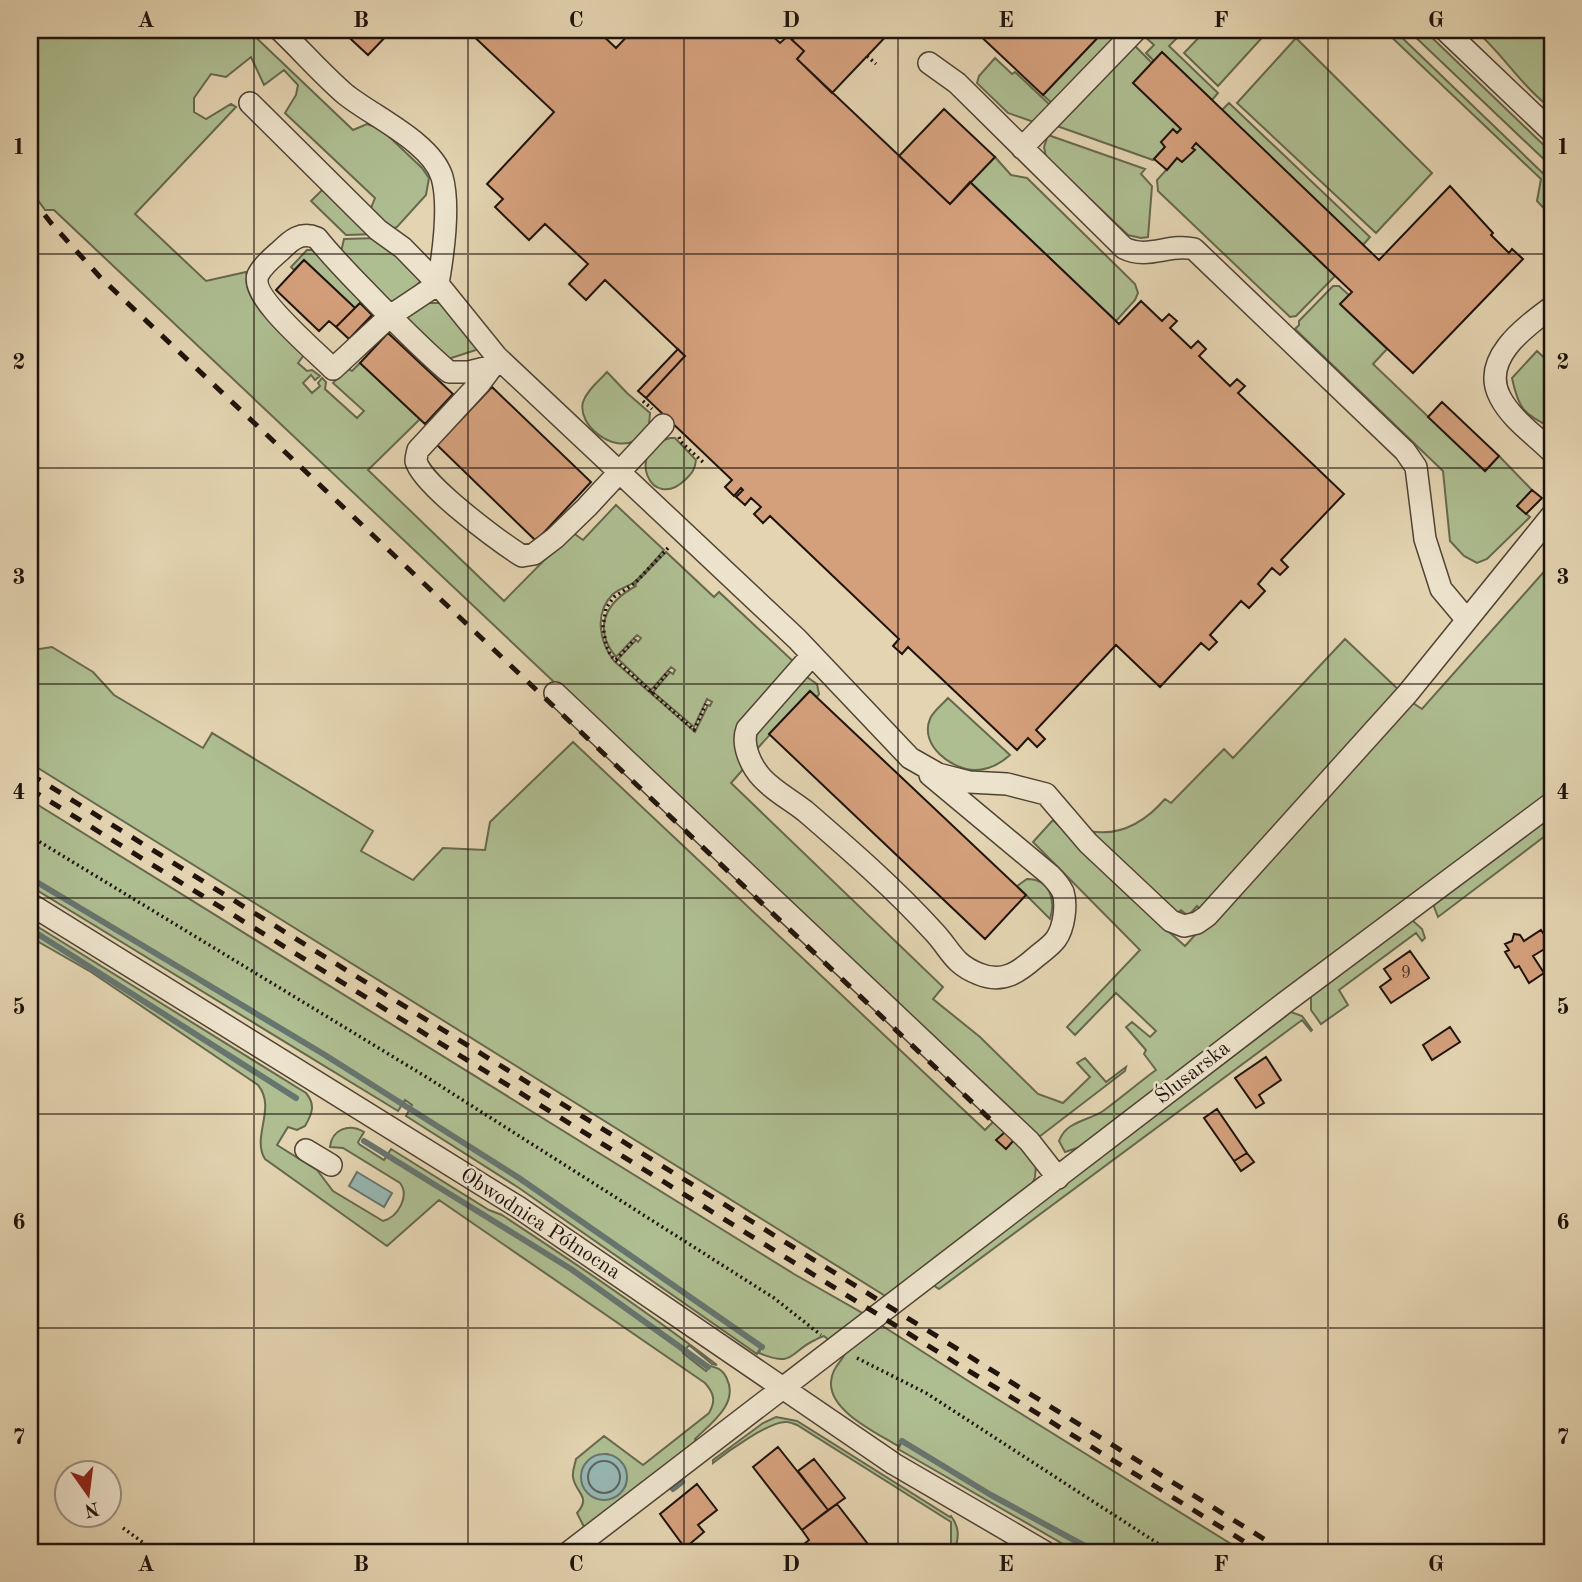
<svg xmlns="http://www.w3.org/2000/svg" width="1582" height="1582" font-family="'Old Standard TT',serif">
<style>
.green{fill:#aebe91;stroke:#66684e;stroke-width:2;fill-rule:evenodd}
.water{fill:#97b7b2;stroke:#677570;stroke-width:2}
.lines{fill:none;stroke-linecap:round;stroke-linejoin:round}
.shore{stroke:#5b655f;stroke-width:2}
.stream{stroke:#677570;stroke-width:6}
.building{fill:#d4a07c;stroke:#1f130c;stroke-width:2}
.minor-casing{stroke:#504335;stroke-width:24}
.path{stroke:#1f130c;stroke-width:3.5;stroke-dasharray:2 3.5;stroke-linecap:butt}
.minor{stroke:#ede3cc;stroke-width:21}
.rail{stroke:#1f130c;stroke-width:5;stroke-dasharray:12 12;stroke-linecap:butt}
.grid{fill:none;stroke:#1f130c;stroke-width:2;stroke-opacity:0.55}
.labels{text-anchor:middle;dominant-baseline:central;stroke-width:5;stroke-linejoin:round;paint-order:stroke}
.number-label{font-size:18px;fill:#4c3628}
.street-label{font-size:21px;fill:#1f130c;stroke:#ede3cc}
.neatline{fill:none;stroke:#1f130c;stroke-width:2.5}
.grid-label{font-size:23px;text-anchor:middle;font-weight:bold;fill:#1f130c}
</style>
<rect width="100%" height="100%" fill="#e4d4b1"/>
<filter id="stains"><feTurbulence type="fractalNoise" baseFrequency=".00286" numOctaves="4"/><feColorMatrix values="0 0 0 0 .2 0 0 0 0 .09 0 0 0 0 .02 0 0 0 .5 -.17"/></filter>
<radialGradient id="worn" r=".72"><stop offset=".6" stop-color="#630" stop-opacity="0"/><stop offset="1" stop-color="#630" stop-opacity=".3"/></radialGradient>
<path class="green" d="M30,30H248L353,130L367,124L381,129L422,168L429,178L426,195L397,227L392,229L369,213L375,198L285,113L296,95L298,85L284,70L264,85L251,57L226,77L211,74L194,98V112L206,119L231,104L236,107L135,214L206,281L246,272L251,291L304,355L298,363L307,371L312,370L320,376L315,380L311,375L303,383L312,393L320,386L318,383L322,378L326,382L325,389L357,418L364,411L333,383L347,368L352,371L360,363L420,419L368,470L504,601L572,532L583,540L616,505L664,550C654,561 644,574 633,583C626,587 619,589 613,594C594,613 599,641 614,661L695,732L708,705L710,706L712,702L707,699L694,727L653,692L670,672L673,674L675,670L671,667L651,690L618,659L636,640L638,642L641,638L637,635L616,657C592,628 606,602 636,586L635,584L666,552L714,597L719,592L796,664L750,717L746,766L731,783L943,987L933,999L980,1037L1038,1094L1063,1103L1090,1077L1077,1063L1085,1058L1106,1082L1126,1067L1125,1071L1039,1137L1035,1136L54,210H45L30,189Z
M1105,30H1124L1053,104L1043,95Z
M1148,30H1185L1169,46L1218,93L1212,100L1162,53L1154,61L1146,53L1154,45L1143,35Z
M1206,30H1269L1218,86L1184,53Z
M1384,30H1394L1552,182V217L1537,201L1541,179Z
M1408,30H1424L1552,153V167Z
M1475,30H1552V109C1522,87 1503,54 1475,30Z
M1296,38L1432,173L1376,233L1237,103Z
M1134,45L1152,63L1133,83L1181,129L1177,133L1173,130L1161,142L1165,147L1153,160L1057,126Z
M995,58L1012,74L1015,72L1051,106L1034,122L1008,113L977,83L979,76Z
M1229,103L1370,237L1363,245L1222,110Z
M1048,135L1145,169L1141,174L1152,186L1148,237L1141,238L1128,235L1046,157L1044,147Z
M1196,143L1335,276L1296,316L1290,317L1158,191L1157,180L1177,158L1182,162L1194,150L1192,148Z
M995,157L1011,175L1027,178L1135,284L1138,293L1135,300L1116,321L970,182Z
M323,189L376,234L346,235L311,201Z
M379,238L421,281L395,305H390L341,252L344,239Z
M307,250H312L374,309L376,317L356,338L353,335L372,315L360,303L355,308L304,260L294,270L291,267Z
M1333,286H1339L1349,295L1341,305L1387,349L1373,364L1485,471L1499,456L1532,490L1517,506L1530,517L1487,559L1477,563L1464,556L1450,541L1443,471L1295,329L1299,325V321Z
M428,303H441L479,349L448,359L405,318Z
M1537,351L1552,365V428C1523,413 1519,410 1512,378Z
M607,372L627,393L650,413L649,425C645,431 641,438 634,441C613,452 577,426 583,402C587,390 599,381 607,372Z
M670,438H675L696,460C695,470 692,473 686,479C651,514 624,450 670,438Z
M1549,566L1552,569V794L1089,1144L1065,1152L1059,1141C1066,1121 1088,1121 1103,1111C1121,1098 1138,1083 1156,1070L1144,1054L1146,1050L1126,1027L1132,1022L1150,1037L1156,1031L1116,993L1075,1035L1067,1027L1140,950L1033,842L1053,820L1159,923L1185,946L1410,701L1422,709Z
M1345,639L1402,693L1204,913L1197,906L1188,916L1181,910L1175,915L1089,831C1120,837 1145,822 1165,799L1171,803L1224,749L1233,758Z
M52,647L93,672L114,695L203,748L212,733L373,831L361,851L413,880L443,848L485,850L490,822L573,742L985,1130L996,1119L1036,1164L1035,1177L1030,1190L887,1297L30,763V648L33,650Z
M804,675L817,684L819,694L817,697L810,691L755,751L756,726Z
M948,698L1010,755C1000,764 989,770 975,770C952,770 919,745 930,719C933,711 943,704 948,698Z
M30,800L794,1274L864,1314L830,1341L824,1336C821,1337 818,1338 815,1340C789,1352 795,1368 759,1353L762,1345L757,1354L519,1188L406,1116L412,1105L405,1100L398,1111L30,886Z
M1552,814V837L1549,833L1438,917L1433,904Z
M1027,879C1050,879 1056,900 1050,919L1017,886Z
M1412,920L1422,929L1425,938L1422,941L1416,933L1339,990L1348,1005L1321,1024L1311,1010V996Z
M30,922L306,1093C316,1105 312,1114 305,1126L297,1130L288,1127L277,1145L317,1170L333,1191L383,1221C398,1217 410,1196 400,1183L343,1148L330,1147C332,1129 349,1123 364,1132L358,1142L359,1144L384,1160L391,1149L489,1210L502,1215C575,1263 648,1312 717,1365L712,1364L689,1345L683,1353L706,1371L710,1366C719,1368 724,1371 727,1379C739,1404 710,1424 695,1439L696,1444L585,1529L577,1513C592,1496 575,1493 573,1477C572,1471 575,1465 576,1459L604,1436L643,1465L709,1413C716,1401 714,1393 705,1383L439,1200L387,1246L265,1159C251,1137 277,1108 258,1085L91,972L30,937ZM607,1454C623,1459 630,1471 625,1487L596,1498C572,1486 582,1456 607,1454Z
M1291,1012L1302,1016L1312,1030L1311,1031L1302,1020L939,1289L933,1285Z
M881,1325L973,1384L1244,1552H1077L898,1449L902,1442L898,1446C877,1433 829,1411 831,1382C832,1366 843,1362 847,1349Z
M776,1417L797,1421L950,1517L951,1516C960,1528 959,1538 954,1552H951V1522L797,1425C794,1424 790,1422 787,1422C771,1420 727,1452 713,1463V1460L763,1423Z"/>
<path class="water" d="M357,1172L392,1193L384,1207L349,1186Z
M581 1477a23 23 0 1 1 46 0a23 23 0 1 1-46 0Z"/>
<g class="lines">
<path class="shore" d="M588 1477a16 16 0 1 1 32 0a16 16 0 1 1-32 0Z"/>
<path class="stream" d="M30,878L325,1055L519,1178L762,1347
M30,929L296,1098
M364,1141L571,1269L708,1367
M902,1441L991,1495L1096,1552
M673,1489L682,1482"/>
</g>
<path class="building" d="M341,30H392L368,55Z
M467,30H597L616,48L633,30H766L780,43L788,36L804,51L797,59L950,204L970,182L1119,324L1141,301L1162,321L1169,314L1177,321L1170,328L1191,348L1198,341L1206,349L1199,356L1230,386L1237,379L1245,386L1238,393L1344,494L1281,560L1288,567L1280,575L1272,568L1258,584L1265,591L1249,608L1241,601L1210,635L1217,642L1209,650L1201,643L1160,687L1116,645L1036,730L1045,739L1037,747L1028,738L1017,750L908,647L902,654L893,646L899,639L770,516L763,523L754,514L761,507L751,498L745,505L736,497L743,490L741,488L734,496L725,487L732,480L646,398L685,356L605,280L586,300L569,284L588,264L545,224L529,240L495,207L503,199L487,184L554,112Z
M802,30H828L832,34L835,30H892L832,93L797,59L804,51L792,40Z
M974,30H1105L1043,95Z
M1162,52L1379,260L1450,186L1493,233L1491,235L1509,253L1512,249L1523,259L1413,373L1340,304L1352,292L1196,143L1192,148L1195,150L1182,162L1177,158L1167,170L1154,159L1165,147L1161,142L1173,129L1177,133L1181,129L1133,83Z
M944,109L995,157L950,204L899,156Z
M304,260L355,308L336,327L329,321L319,331L276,290Z
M360,303L372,315L349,339L336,327Z
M388,333L453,394L425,424L360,363Z
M678,349L685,356L646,398L638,391Z
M492,387L591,482L536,541L437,445Z
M1442,402L1499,456L1485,471L1428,417Z
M1532,490L1542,498L1526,514L1517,506Z
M810,691L1026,895L985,939L769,734Z
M1541,930L1551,945L1533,956L1544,973L1529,983L1519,966L1515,968L1505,952L1509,950L1505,944L1512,941L1514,934L1520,935L1524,941Z
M1410,951L1429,978L1391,1003L1380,987L1391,979L1384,969Z
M1450,1027L1460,1042L1432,1060L1423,1045Z
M1266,1057L1281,1080L1259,1095L1264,1103L1256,1108L1235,1078Z
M1217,1109L1247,1153L1234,1161L1204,1118Z
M1005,1132L1014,1140L1006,1149L996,1140Z
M1247,1153L1254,1162L1241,1171L1234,1161Z
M778,1447L828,1510L802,1530L753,1467Z
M814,1459L845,1498L828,1510L798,1471Z
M697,1484L717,1510L698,1525L704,1532L685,1548L660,1514Z
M837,1504L871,1548L866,1552H794L809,1540L802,1530Z"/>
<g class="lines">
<defs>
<path id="minor" d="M280,30C302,51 322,74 345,94C372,116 431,142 442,177C450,205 443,255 438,284L497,357L797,639L910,758L938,774L969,782L1007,784L1046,794L1088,843L1171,921L1184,926L1197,923L1207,916L1408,693L1552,515
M1445,30L1552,132
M929,63L957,83L1124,248C1148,260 1169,243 1194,249L1405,451L1416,467L1425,539L1441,589L1467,620
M250,103L378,230L403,248L438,284L390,316L333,369C318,353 249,297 258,275C262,266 273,257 280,251C291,240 301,231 317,238C336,262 358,283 379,305C402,328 424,351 449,372H469L493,366
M1022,148L1136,30
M1552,307C1525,327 1480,359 1500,397C1511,419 1535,435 1552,452
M495,363L480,383L418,450C417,454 416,457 416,461C422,485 500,542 522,556L534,554L555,538L587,507L663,425
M812,655L747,729C741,745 751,766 762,778C774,791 791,800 805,811C849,849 894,888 934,932C951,950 953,964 979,974C1003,984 1019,972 1036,957C1043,951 1051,946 1056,939C1064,928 1067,905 1063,892C1060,886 1055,880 1050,875L930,775
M555,693L1029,1141L1058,1178
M30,904L518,1207L894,1464L1045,1552
M306,1150L331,1165
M569,1552L1287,1001L1552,803"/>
</defs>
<use href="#minor" class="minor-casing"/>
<path class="path" d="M867,56L876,64
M643,401L652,409
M679,437L681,442L705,464
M668,548L635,583L614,597L606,608L603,626L606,645L611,656L694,730L706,704
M616,660L635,639
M651,693L669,671
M30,836L428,1078L774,1298L821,1335
M857,1358L926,1393L1171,1552
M123,1528L156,1552"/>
<use href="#minor" class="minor"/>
<path class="rail" d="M30,196L51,223L100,277L992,1121
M30,774L1285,1552
M30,789L1261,1552"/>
</g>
<path class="grid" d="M254,30V1552M468,30V1552M684,30V1552M898,30V1552M1114,30V1552M1328,30V1552M30,254H1552M30,468H1552M30,684H1552M30,898H1552M30,1114H1552M30,1328H1552"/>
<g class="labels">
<g class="number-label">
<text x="1406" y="973">9</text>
</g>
<g class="street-label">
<text transform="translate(1193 1073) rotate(-38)">Ślusarska</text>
<text transform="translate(540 1224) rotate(33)">Obwodnica Północna</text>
</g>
</g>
<rect width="1582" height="1582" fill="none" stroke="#e4d4b1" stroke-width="77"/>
<g transform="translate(88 1494) rotate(166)"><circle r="33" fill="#ede3cc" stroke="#9b907f" stroke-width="2"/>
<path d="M0-5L12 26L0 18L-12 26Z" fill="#8f2418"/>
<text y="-10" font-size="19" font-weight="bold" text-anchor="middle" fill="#1f130c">N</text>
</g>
<rect x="38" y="38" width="1506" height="1506" class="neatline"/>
<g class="grid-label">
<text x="146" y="27">A</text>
<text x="361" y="27">B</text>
<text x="576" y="27">C</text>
<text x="791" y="27">D</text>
<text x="1006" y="27">E</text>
<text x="1221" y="27">F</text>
<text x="1436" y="27">G</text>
<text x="19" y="154">1</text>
<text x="1563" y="154">1</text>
<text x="19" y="369">2</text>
<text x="1563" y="369">2</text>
<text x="19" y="584">3</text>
<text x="1563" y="584">3</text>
<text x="19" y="799">4</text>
<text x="1563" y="799">4</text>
<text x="19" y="1014">5</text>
<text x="1563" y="1014">5</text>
<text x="19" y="1229">6</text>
<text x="1563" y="1229">6</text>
<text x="19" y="1444">7</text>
<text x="1563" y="1444">7</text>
<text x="146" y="1571">A</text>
<text x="361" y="1571">B</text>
<text x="576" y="1571">C</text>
<text x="791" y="1571">D</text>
<text x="1006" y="1571">E</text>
<text x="1221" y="1571">F</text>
<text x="1436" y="1571">G</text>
</g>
<rect width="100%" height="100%" filter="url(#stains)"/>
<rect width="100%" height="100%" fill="url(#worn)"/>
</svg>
